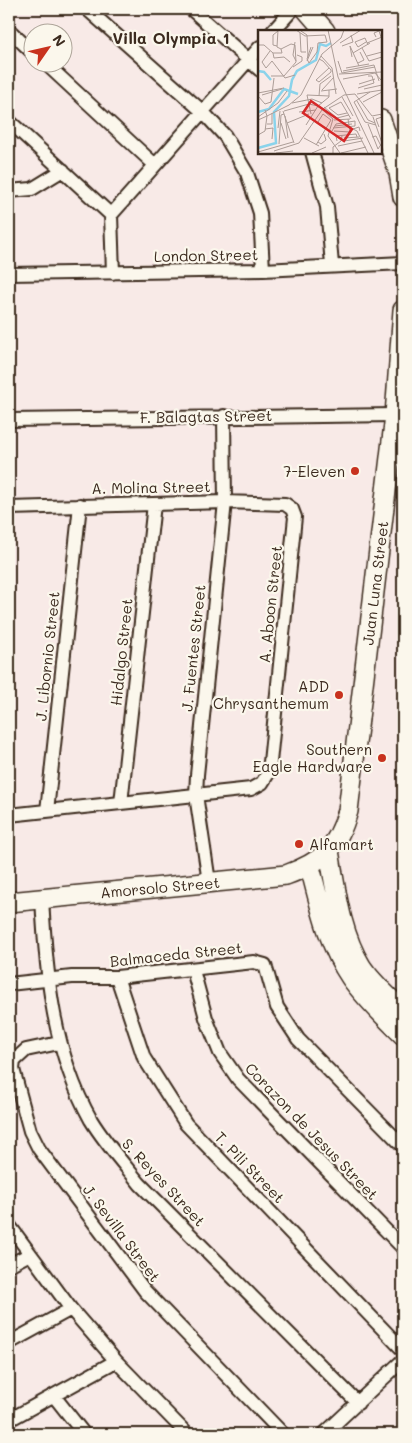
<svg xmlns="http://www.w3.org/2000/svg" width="412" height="1443" font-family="Mali,sans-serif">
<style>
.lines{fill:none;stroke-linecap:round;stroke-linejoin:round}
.street-casing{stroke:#3b2a1e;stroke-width:16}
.secondary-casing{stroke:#3b2a1e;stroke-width:22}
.street{stroke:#fbf7ec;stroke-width:12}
.secondary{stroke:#fbf7ec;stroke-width:19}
.poi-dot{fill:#c8321e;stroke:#fbf7ec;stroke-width:2}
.labels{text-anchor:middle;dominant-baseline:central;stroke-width:4.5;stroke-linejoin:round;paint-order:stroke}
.street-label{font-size:15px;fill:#3b2a1e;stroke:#fbf7ec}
.poi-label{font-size:15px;fill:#3b2a1e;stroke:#fbf7ec;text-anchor:end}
.neighbourhood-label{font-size:16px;font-weight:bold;fill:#3b2a1e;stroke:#fbf7ec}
.inset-river{fill:none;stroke:#8ad3eb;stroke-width:2.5}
.inset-road{fill:none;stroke:#ac9d97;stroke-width:1}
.view{fill:#d62828;fill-opacity:0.15;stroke:#d62828;stroke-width:2.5}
.inset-edge{fill:none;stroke:#3b2a1e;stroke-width:2.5}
</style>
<rect width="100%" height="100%" fill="#f8eae7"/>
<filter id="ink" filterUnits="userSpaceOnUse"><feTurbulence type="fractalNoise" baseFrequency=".02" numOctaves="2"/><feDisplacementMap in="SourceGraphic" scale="10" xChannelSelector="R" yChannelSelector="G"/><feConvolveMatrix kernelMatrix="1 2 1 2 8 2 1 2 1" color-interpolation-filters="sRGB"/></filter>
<g filter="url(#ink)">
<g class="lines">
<defs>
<path id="street" d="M87,9L203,112L225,136L247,173L260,213L263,270
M191,9L260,70
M9,30L32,52
M273,31L293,9
M44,62L155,165
M9,121L111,215L113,273
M312,152L327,207L332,265
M9,191L32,189L63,170
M111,215L260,47
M9,274L263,270L403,263
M9,420L395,415
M9,508L225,502L285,504L292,509L295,517L269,772L262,783L251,789L9,815
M121,803L154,504
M47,811L80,505
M209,882L196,795L197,775L225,502L224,416
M42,898C46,975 53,1052 91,1120C105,1143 123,1163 140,1184L358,1403
M193,970L206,1018L220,1053L238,1079L403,1248
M117,977L144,1058L186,1124L403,1350
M9,984L72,977H117L254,962L265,965L277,1007L298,1039L403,1146
M59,1043L26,1050L14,1061L13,1069L30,1131L39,1149L145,1291L283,1434
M9,1225L71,1309L116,1361L187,1434
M9,1265L30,1254
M9,1343L71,1309
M54,1396L84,1434
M9,1420L116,1361
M324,1434L403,1360"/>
<path id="secondary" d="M306,9L325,31
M381,120L399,173L403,197
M329,851C336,890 340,932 361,966C372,983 389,997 403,1011
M310,867C320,905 328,945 351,978C366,999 385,1017 403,1035
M9,902L286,875C322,862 337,849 348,811L395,415L403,310"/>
</defs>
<use href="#street" class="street-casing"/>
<use href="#secondary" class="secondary-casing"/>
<use href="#street" class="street"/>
<use href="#secondary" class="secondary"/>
</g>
</g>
<g class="poi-dot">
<circle cx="355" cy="471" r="5"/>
<circle cx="339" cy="695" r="5"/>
<circle cx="382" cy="758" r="5"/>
<circle cx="299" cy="844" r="5"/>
</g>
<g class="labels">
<g class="street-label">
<text transform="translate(206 255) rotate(-1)">London Street</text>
<text transform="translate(206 416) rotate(-1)">F. Balagtas Street</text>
<text transform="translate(151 487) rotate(-1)">A. Molina Street</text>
<text transform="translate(375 583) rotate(-83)">Juan Luna Street</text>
<text transform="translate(270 604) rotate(-84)">A. Aboon Street</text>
<text transform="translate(193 648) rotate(-84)">J. Fuentes Street</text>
<text transform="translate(121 652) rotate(-84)">Hidalgo Street</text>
<text transform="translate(47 656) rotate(-84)">J. Libornio Street</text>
<text transform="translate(160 887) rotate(-5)">Amorsolo Street</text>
<text transform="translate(176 954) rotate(-6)">Balmaceda Street</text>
<text transform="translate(312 1131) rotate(46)">Corazon de Jesus Street</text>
<text transform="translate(250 1167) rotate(46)">T. Pili Street</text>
<text transform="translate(164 1182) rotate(47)">S. Reyes Street</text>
<text transform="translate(122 1233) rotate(53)">J. Sevilla Street</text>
</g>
<g class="poi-label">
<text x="345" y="471">7-Eleven</text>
<text x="329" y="686">ADD<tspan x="329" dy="17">Chrysanthemum</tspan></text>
<text x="372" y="749">Southern<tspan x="372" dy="17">Eagle Hardware</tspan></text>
<text x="309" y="844" text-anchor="start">Alfamart</text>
</g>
<g class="neighbourhood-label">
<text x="171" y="37">Villa Olympia 1</text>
</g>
</g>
<g transform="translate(258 30)">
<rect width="124" height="124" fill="#f8eae7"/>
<path class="inset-river" d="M0,41L6,42L13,50M0,82L11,79L26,59L40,64M0,118L18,113L16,82L31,66L34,50L39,41L58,30L62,14L68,16L73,13"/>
<path class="inset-road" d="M20,0L19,17L23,19M38,0L47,6L67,5L69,12L60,13L59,22L51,33L49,29L53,17M70,0L80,47L116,123M43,1L49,5L50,27M42,3L43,22H48M118,7L116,3L121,1L123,7M37,12L35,25L38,31M108,12L100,17L97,12L107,8L110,15M82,13L103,0M109,13L124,7M0,15H6L15,23H24L23,19M19,16L15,15V5L20,1M84,16L95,12L93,5M104,18L111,31L124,27M12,21L4,32L8,38L14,31L27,48L37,45M15,23L16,28L26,27L32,32M95,23L112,13M63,26L74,38L78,64M109,26L124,22M94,27L92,16L101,36M61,29L65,31L73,40V42L61,52L58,50L71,38M49,31L55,17M80,31L84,43L117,37M100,33L106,30L102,22M35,37L44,31V27L39,25M88,38L111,34M85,41L116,35L121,51M81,44L124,42M13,46H26L38,32L37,15L33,14L23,19M85,49L117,43L123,50M101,54L117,49M100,58L116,53L114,46H110M106,59L124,55M64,60L76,47M63,61L79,59M112,62L96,72L107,92L118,95M0,63L26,58M99,64L124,60M4,65L24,59M0,66L7,74L13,72L16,48M61,66L62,54L73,46M84,67L95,86M99,71L110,90L117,93M83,72L71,78L80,85L89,83M83,72L93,89M105,72L124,62M34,73L54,69L64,73M66,77L79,88L91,85M65,79L86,65L97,64L114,86L124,84M25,81L36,113M26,81L51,74L60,76L75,89L70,106L82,123M41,82L58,80M53,84L49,65L71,66M27,86L30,108M0,87L20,73L29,61M115,87L124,113L120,119M0,90L9,86L7,80M76,90L92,89M23,93L28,109M29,93L51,84M9,94H14V83M110,94L120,119M48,95L60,76L71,67V60M77,96L94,94M121,97L118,89L124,87L123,85M20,98L22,81M7,99L15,98L14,109M74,101L78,94L97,91V96L75,98M76,101L92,102L90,89M102,101L101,97L95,99L99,101L110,123M0,105L7,101L9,86L31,75L43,65L64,24L83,8L86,0M114,107L118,106L123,116M46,108L61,116M86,108L101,107M79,111L78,106L98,104L99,107M86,111L105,108M60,112L63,114L68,110L66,104M21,114L23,85L26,84M58,115L73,90L65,84L60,92M80,116L104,111M16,121L41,113L64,80M0,122L35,112M18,123L35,121M54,123L68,117M75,123V117L83,111L84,106M83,123L108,117"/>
<path class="view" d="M53,71L94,99L86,111L45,83Z"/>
<rect width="124" height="124" class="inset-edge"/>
</g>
<rect width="412" height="1443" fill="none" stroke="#fbf7ec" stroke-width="30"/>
<rect x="15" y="15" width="382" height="1413" fill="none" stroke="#3b2a1e" stroke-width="2" filter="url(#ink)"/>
<g transform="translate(48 48) rotate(56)"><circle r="24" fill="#fbf7ec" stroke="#aea59a"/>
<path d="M0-4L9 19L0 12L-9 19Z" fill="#c8321e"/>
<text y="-8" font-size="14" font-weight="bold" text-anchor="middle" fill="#3b2a1e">N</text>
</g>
</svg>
